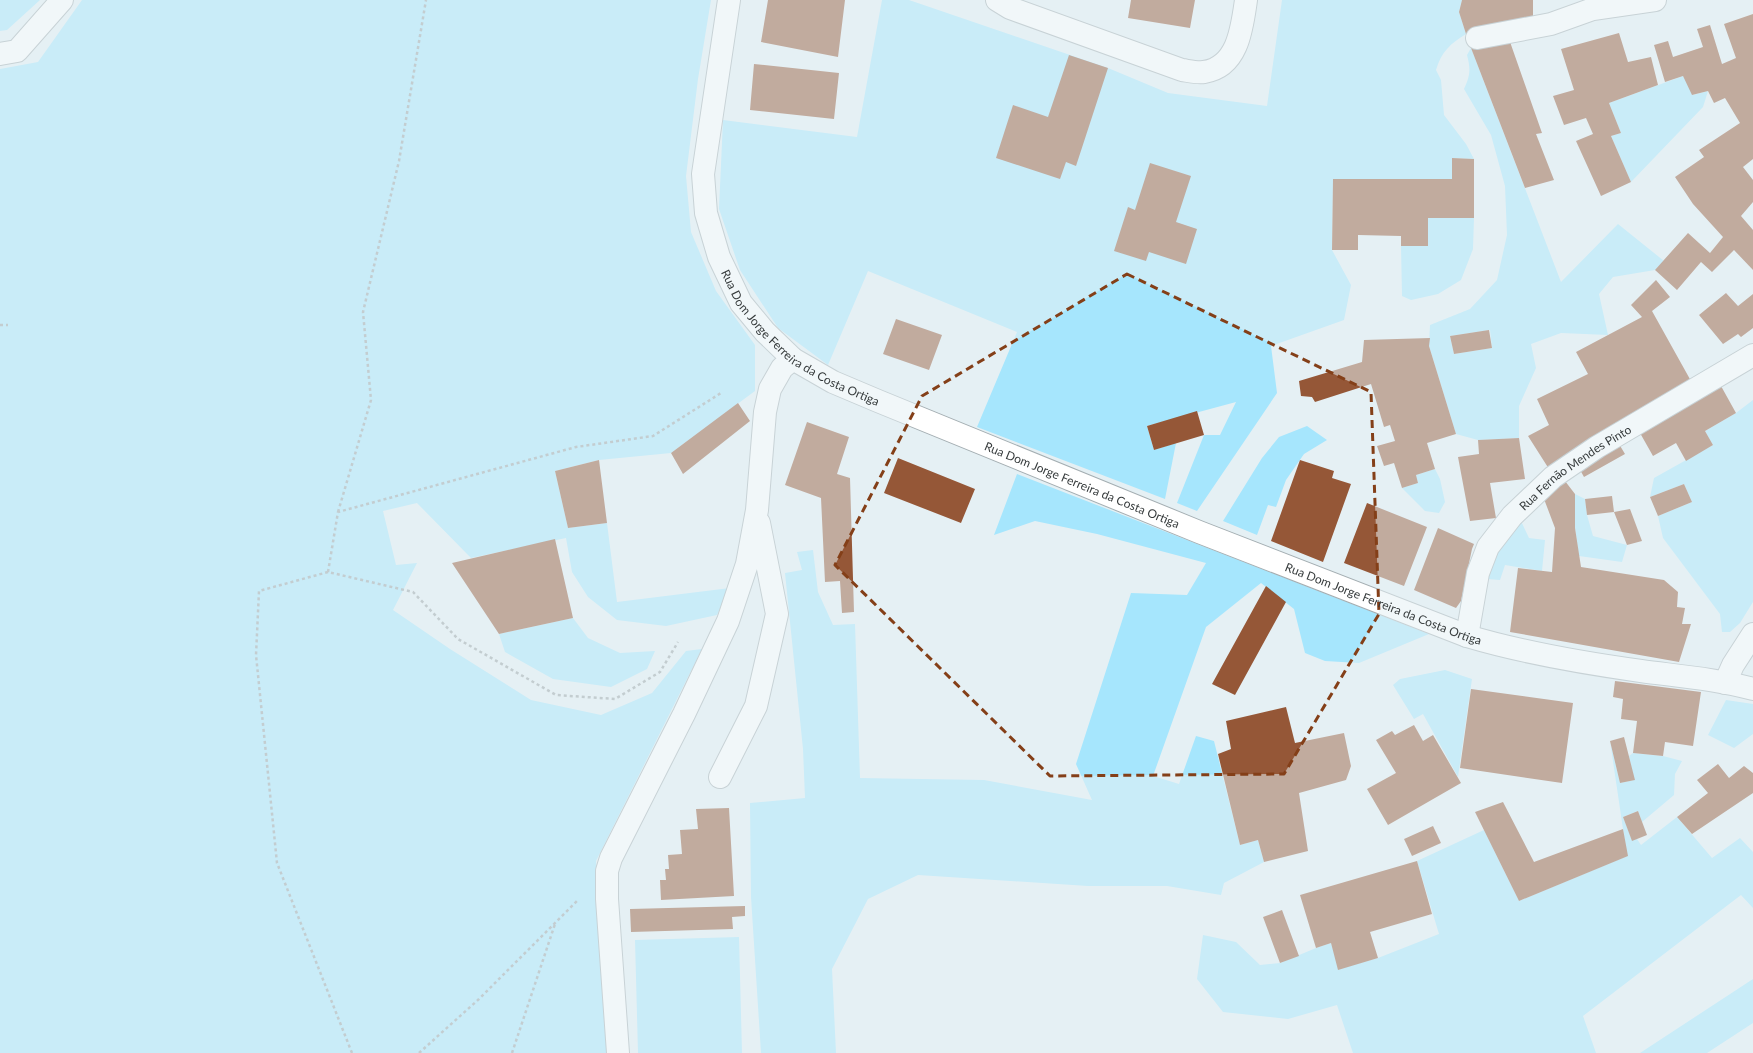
<svg xmlns="http://www.w3.org/2000/svg" width="1753" height="1053" font-family="Lato,sans-serif">
<style>
.green{fill:#a6e6fd;fill-rule:evenodd}
.building{fill:#955737}
.lines{fill:none;stroke-linecap:round;stroke-linejoin:round}
.minor-casing{stroke:#a4aeb2;stroke-width:24}
.path{stroke:#9aa2a5;stroke-width:2.5;stroke-dasharray:3 3;stroke-linecap:butt}
.minor{stroke:#fff;stroke-width:22}
.marked{fill:none;stroke:#843f18;stroke-width:3;stroke-dasharray:8 5;stroke-linejoin:round}
.labels{text-anchor:middle;dominant-baseline:central;stroke-width:4;stroke-linejoin:round;paint-order:stroke}
.street-label{font-size:12px;fill:#363b3c;stroke:#f6fdff}
</style>
<rect width="100%" height="100%" fill="#e5f0f4"/>
<path class="green" d="M0,0H40L7,30L0,31Z
M82,0H711L698,79L686,176L691,232L716,291L755,345V391L671,453L599,460L555,471L568,528L607,523L617,602L730,588L717,615L666,626L617,620L588,597L572,572L566,538L471,558L417,503L383,511L396,565L417,563L393,610L450,649L531,700L601,715L652,693L686,651L702,649L596,861L609,1053H0V69L38,62Z
M882,0H909L1108,68L1168,93L1267,106L1282,0H1462L1459,12L1466,34C1451,43 1441,52 1436,70L1441,80L1444,115L1466,144L1474,159L1452,158V179H1333L1332,250L1351,285L1344,320L1271,346L1277,393L1197,511L1177,503L1204,435H1220L1236,402L1147,426L1154,450L1176,443L1165,499L977,427L1017,332L868,271L828,365L778,328L740,270L719,209L723,120L857,137Z
M1471,48L1561,282L1618,224L1664,261L1655,270L1613,277L1599,294L1608,335L1561,333L1531,344L1536,368L1519,406V438L1478,440L1456,434L1429,346L1430,325L1470,309L1497,280L1507,235L1505,186L1491,135L1464,89C1470,76 1471,70 1467,55ZM1490,330L1492,348L1454,354L1450,336Z
M1683,76L1693,95L1708,91L1703,107L1631,182L1611,136L1621,133L1609,103Z
M1428,218H1474L1473,249L1461,280L1438,294L1411,300L1402,296L1401,246H1428Z
M1753,400V602L1740,623L1730,632H1722L1720,614L1663,538L1658,516L1692,502L1684,484L1650,497L1654,478L1713,445L1705,431L1736,413Z
M1307,426L1327,440L1304,454L1286,480L1276,507L1268,505L1257,535L1223,521L1262,458L1279,437Z
M1435,469L1440,479L1445,502L1439,513L1425,511L1402,488L1418,483L1416,475Z
M1017,474L1429,634L1359,663L1325,661L1305,653L1294,609L1261,583L1206,627L1153,776L1179,784L1196,736L1214,741L1240,845L1258,840L1264,862L1224,883L1221,895L1167,886H1088L918,875L868,899L832,969L836,1053H761L751,897L750,803L805,798L803,749L785,573L802,570L797,552L813,550L818,592L833,625L855,624L860,778L984,780L1092,800L1076,764L1131,593L1187,595L1206,563L1097,534L1035,521L994,535Z
M1575,494L1585,499L1587,515L1593,536L1627,545L1622,562L1579,556L1575,528Z
M1521,521L1529,538L1545,540L1542,571L1505,565L1500,580L1487,579L1494,556Z
M573,618L588,638L620,653L655,651L647,669L611,687L553,679L505,652L499,634Z
M1445,670L1472,679L1458,777L1423,714L1414,719L1393,685L1400,679Z
M1726,700L1753,704V734L1734,748L1708,735Z
M1610,741L1620,783L1634,780L1629,756L1633,753L1663,756L1682,761L1675,774L1674,795L1642,822L1638,811L1623,817L1632,840L1637,839L1641,845L1677,817L1712,858L1740,838L1753,852V908L1741,895L1583,1016L1596,1053H1353L1337,1005L1288,1019L1223,1012L1197,979L1203,935L1236,942L1260,965L1280,963L1316,948L1331,943L1339,969L1378,958L1439,934L1417,861L1484,830L1519,901L1627,856Z
M739,937L742,1053H638L635,940Z
M1753,979V1023L1707,1053H1640Z"/>
<path class="building" d="M768,0H845L838,57L761,42Z
M1131,0H1195L1190,28L1128,18Z
M1462,0H1533V21L1466,34L1459,12Z
M1753,14V159L1743,167L1753,180V202L1741,216L1753,230V270L1734,250L1712,272L1701,262L1677,290L1655,270L1688,233L1710,253L1723,237L1693,204L1675,177L1704,157L1699,150L1740,123L1725,98L1714,103L1708,91L1692,95L1683,76L1665,82L1654,45L1668,41L1673,57L1703,47L1697,29L1710,25L1722,64L1736,58L1724,24Z
M1619,33L1628,62L1651,57L1658,85L1609,103L1621,133L1611,136L1631,182L1601,196L1576,141L1593,134L1586,118L1564,125L1553,96L1574,90L1561,49Z
M1509,39L1542,133L1536,134L1554,180L1525,188L1471,48Z
M1069,55L1108,68L1076,166L1066,162L1060,179L996,158L1013,105L1048,117Z
M754,64L839,73L834,119L750,110Z
M1452,158L1474,159V218H1428V246H1401V236L1358,235V250H1332L1333,179H1452Z
M1150,163L1191,176L1176,222L1197,229L1186,264L1149,252L1146,261L1114,251L1128,207L1135,210Z
M1656,280L1670,297L1652,311L1691,381L1549,469L1528,436L1549,425L1537,399L1588,374L1576,352L1642,317L1631,305Z
M1726,293L1738,306L1753,294V328L1741,337L1738,334L1723,344L1699,315Z
M896,319L942,335L929,370L883,354Z
M1489,330L1492,348L1454,354L1450,336Z
M1430,338L1429,346L1456,434L1427,443L1435,469L1416,475L1418,483L1402,488L1394,463L1384,466L1377,446L1395,441L1390,425L1384,427L1371,384L1315,402L1312,397L1301,396L1299,381L1362,362L1364,340Z
M1721,386L1736,413L1705,431L1713,445L1686,461L1676,443L1653,456L1640,433Z
M738,403L750,421L683,474L671,453Z
M1197,411L1204,435L1154,450L1147,426Z
M807,422L849,437L837,474L850,478L854,612L842,613L840,581L825,582L821,498L785,485Z
M1519,438L1525,479L1490,483L1496,518L1470,521L1458,457L1479,454L1478,440Z
M1619,444L1625,454L1584,477L1579,468Z
M898,458L975,489L961,523L884,493Z
M599,460L607,523L568,528L555,471Z
M1300,460L1334,471L1332,478L1351,484L1323,562L1271,541Z
M1565,481L1575,494V528L1581,567L1664,580L1678,592L1677,607L1685,608L1682,624H1691L1679,662L1510,632L1518,568L1552,572L1555,528L1544,499Z
M1684,484L1692,502L1658,516L1650,497Z
M1612,496L1614,512L1630,509L1642,541L1627,545L1614,512L1587,515L1585,499Z
M1367,503L1427,527L1404,586L1344,563Z
M1438,528L1474,544L1472,549L1461,601L1456,608L1414,590Z
M555,539L573,618L499,634L452,563Z
M1266,586L1286,602L1235,695L1212,684Z
M1615,681L1701,692L1693,746L1665,742L1663,756L1633,753L1637,721L1621,719L1623,699L1613,697Z
M1471,689L1573,703L1562,783L1460,768Z
M1286,707L1295,743L1344,733L1351,766L1346,780L1299,793L1308,851L1264,862L1258,840L1240,845L1218,754L1231,749L1226,721Z
M1414,725L1423,741L1433,735L1461,783L1388,825L1367,789L1396,773L1376,740L1392,731L1395,735Z
M1624,737L1635,780L1620,783L1610,741Z
M1718,764L1729,778L1744,766L1753,773V793L1692,834L1677,817L1708,793L1697,780Z
M1503,802L1534,862L1623,829L1628,856L1519,901L1475,812Z
M729,808L734,896L661,900L660,880H666L665,869H669L668,855L682,854L680,830L698,829L696,809Z
M1638,811L1647,835L1632,841L1623,817Z
M1433,826L1441,843L1412,856L1404,839Z
M1417,861L1432,914L1370,932L1378,958L1338,970L1331,943L1316,948L1300,895Z
M745,906V916L732,917L733,929L631,932L630,909Z
M1282,910L1299,956L1280,963L1263,917Z"/>
<g class="lines">
<defs>
<g id="minor">
<path id="s1" d="M729,0L703,174L706,213L719,257L741,303L765,332L793,359L833,382L878,401L1199,532L1467,636C1524,653 1583,663 1641,671C1678,676 1717,679 1753,689"/>
<path d="M997,0L1010,8L1182,70C1189,71 1197,73 1204,72C1238,67 1242,28 1246,0"/>
<path d="M1477,38L1551,24L1593,9L1655,0"/>
<path d="M0,54L17,51L62,0"/>
<path id="s2" d="M1467,636L1478,573L1488,547L1512,516L1553,477L1597,447L1753,355"/>
<path d="M1725,683L1733,665L1753,634"/>
<path d="M720,777L756,706L777,614L759,523"/>
<path d="M618,1053L607,899V871L611,858L684,714L728,621L747,564L757,510L765,412L770,389L782,368L793,359"/>
</g>
</defs>
<use href="#minor" class="minor-casing"/>
<path class="path" d="M0,325H8
M338,512L371,400L363,312L399,161L426,0
M328,572L338,512L576,447L653,436L721,393
M352,1053L277,863L256,655L259,591L328,572L413,592L458,639L556,695L615,699L660,672L678,642
M419,1053L479,999L578,900
M512,1053L555,924"/>
<use href="#minor" class="minor"/>
</g>
<path d="M0 0H1753V1053H0ZM1127,274L1371,392L1379,614L1284,774L1050,776L835,565L922,396Z" fill="#e5f0f4" fill-opacity=".55" fill-rule="evenodd"/>
<path class="marked" d="M1127,274L1371,392L1379,614L1284,774L1050,776L835,565L922,396Z"/>
<g class="labels">
<g class="street-label">
<text stroke="none"><textPath href="#s1" startOffset="380">Rua Dom Jorge Ferreira da Costa Ortiga</textPath></text>
<text stroke="none"><textPath href="#s2" startOffset="211">Rua Fernão Mendes Pinto</textPath></text>
<text stroke="none"><textPath href="#s1" startOffset="704">Rua Dom Jorge Ferreira da Costa Ortiga</textPath></text>
<text stroke="none"><textPath href="#s1" startOffset="1028">Rua Dom Jorge Ferreira da Costa Ortiga</textPath></text>
</g>
</g>
</svg>
